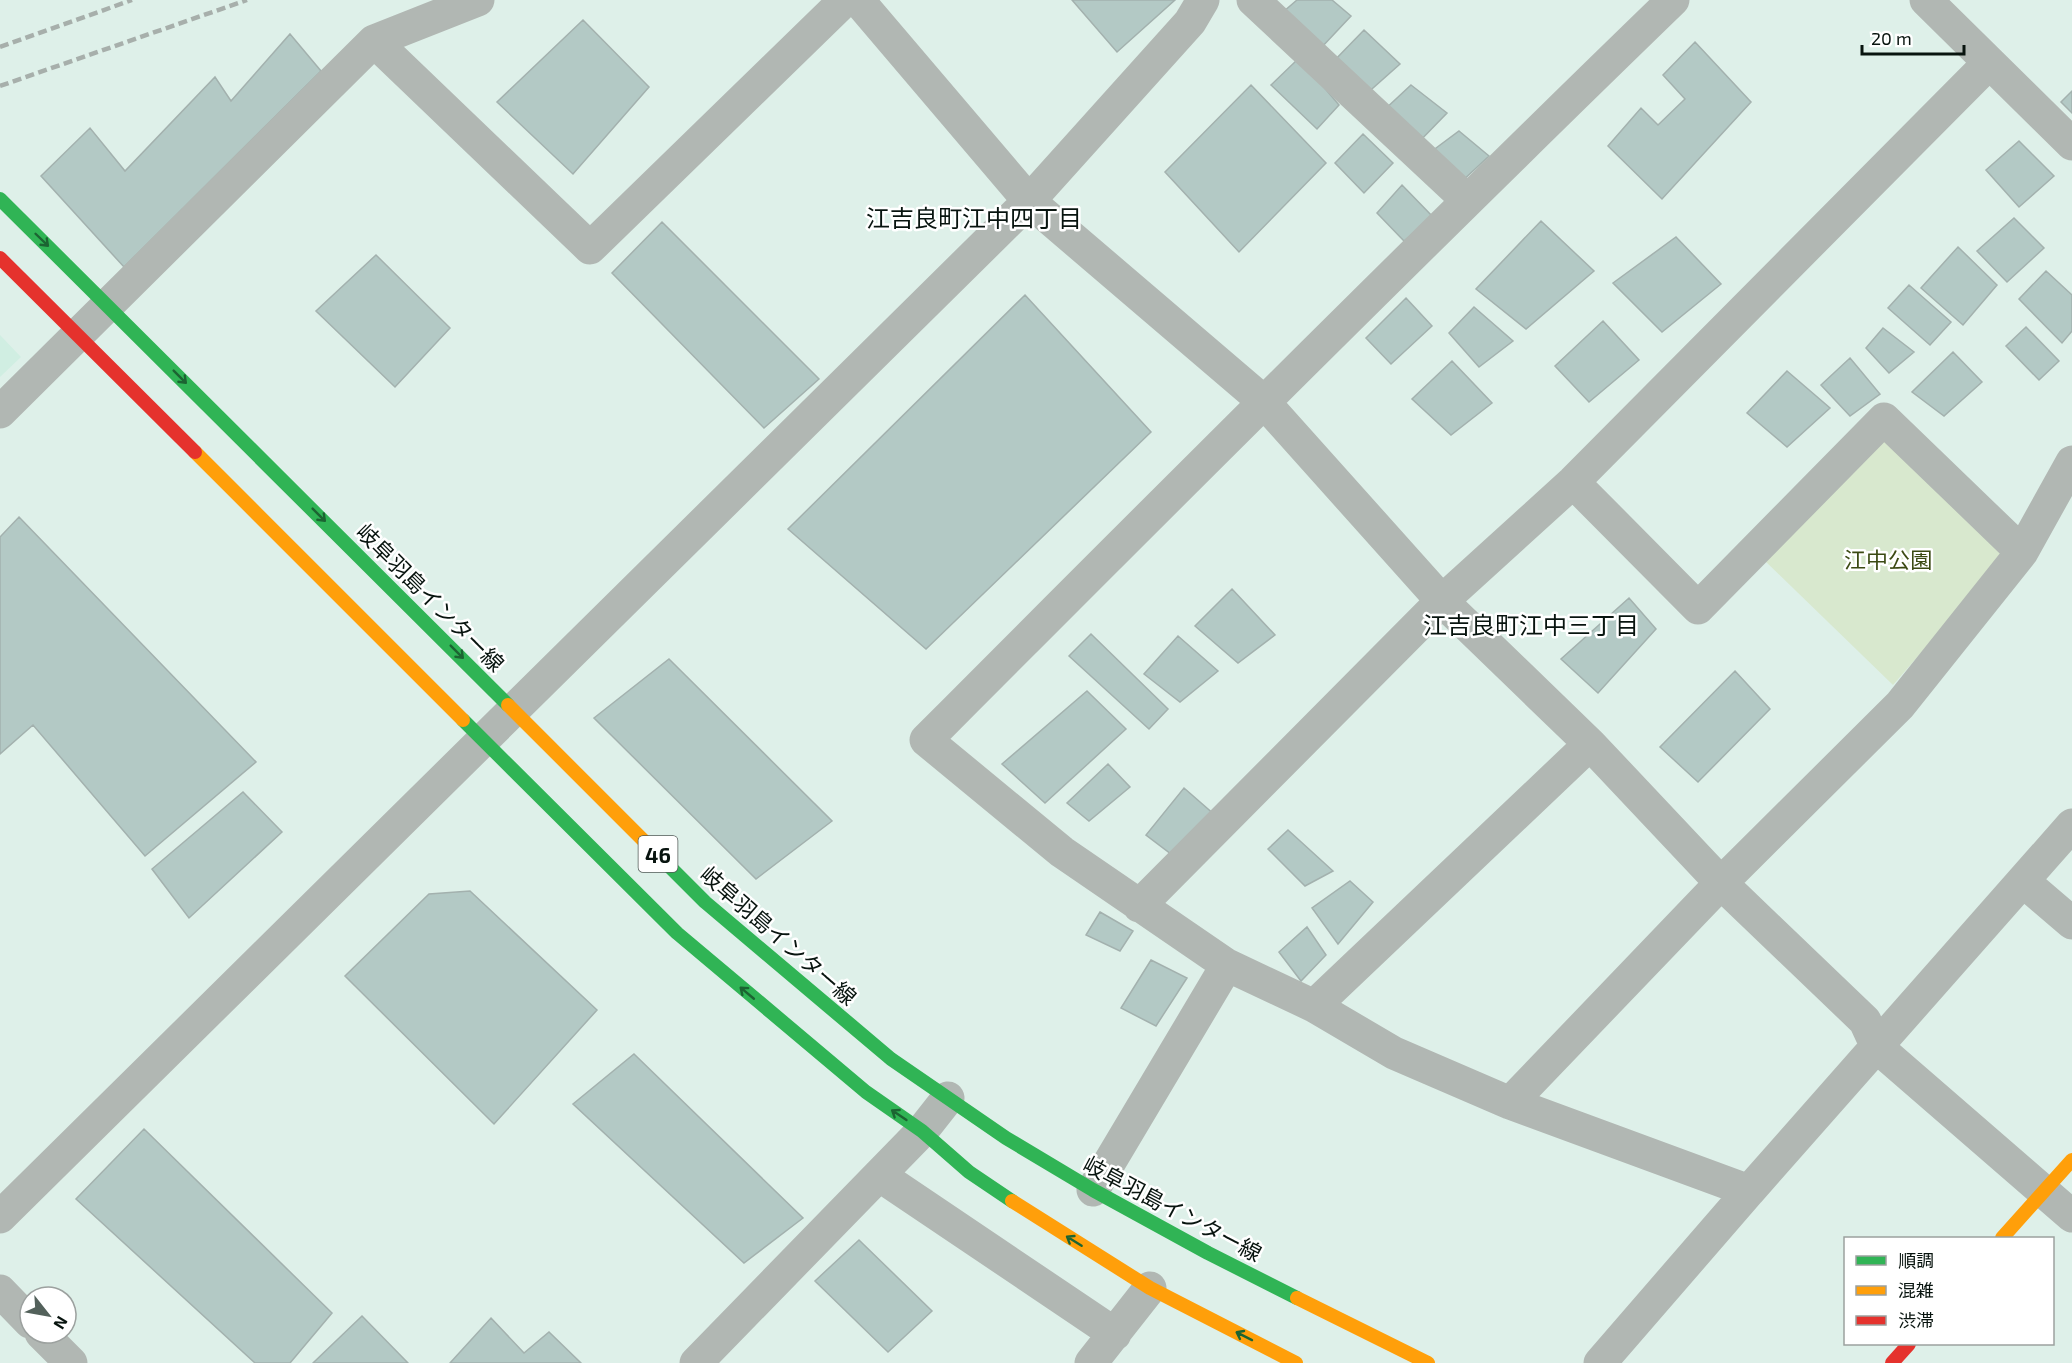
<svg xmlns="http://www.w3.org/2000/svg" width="2072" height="1363" font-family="'Exo 2','Noto Sans JP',sans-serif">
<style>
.built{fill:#d0eee2}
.green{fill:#d8e8ce}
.building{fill:#b3c9c5;stroke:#a3b1ae;stroke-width:1.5}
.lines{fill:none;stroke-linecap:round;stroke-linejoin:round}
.street{stroke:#b1b7b3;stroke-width:33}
.fast{stroke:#30b455;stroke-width:14}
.slow{stroke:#ff9f0a;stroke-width:14}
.jam{stroke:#e5322d;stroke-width:14}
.rail{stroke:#a7afab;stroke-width:4.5;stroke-dasharray:9 4.5;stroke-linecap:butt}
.oneway{stroke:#1c6432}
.labels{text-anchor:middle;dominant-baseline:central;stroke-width:5;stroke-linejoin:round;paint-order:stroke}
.shield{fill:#fff;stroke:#525a57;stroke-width:1.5}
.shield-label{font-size:21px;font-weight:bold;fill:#08140f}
.park-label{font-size:22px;fill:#3b4a13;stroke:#fff}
.street-label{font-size:22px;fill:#08140f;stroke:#fff}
.neighbourhood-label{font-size:24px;fill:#08140f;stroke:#fff}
</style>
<rect width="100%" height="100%" fill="#def0e9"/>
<path class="built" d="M0,335L21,357L0,377Z"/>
<path class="green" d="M1885,436L2006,555L1893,685L1764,560Z"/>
<path class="building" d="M1072,0H1175L1117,52Z
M1297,0H1332L1351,16L1321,48L1283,12Z
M583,20L649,87L573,174L497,102Z
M1364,30L1400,64L1364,96L1331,64Z
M290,34L321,71L124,267L41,176L90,128L125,171L215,77L231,101Z
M1695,42L1751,102L1662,199L1608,146L1641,108L1658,125L1685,99L1663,75Z
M1299,58L1339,105L1317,129L1271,85Z
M1251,85L1326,163L1239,252L1165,172Z
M1411,85L1447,113L1415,146L1382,112Z
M2072,91V113L2061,102Z
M1459,131L1489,156L1459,184L1428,154Z
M1363,134L1393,163L1364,193L1335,163Z
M2019,141L2054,176L2019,207L1986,170Z
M1402,185L1433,217L1404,241L1377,213Z
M2014,218L2044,248L2007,282L1977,251Z
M1541,221L1594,271L1526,329L1476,289Z
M662,222L819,379L764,428L612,273Z
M1676,237L1721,284L1662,332L1613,283Z
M1958,247L1997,285L1963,325L1921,288Z
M376,255L450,328L395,387L316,311Z
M2046,271L2072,295V331L2062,343L2019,299Z
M1909,285L1951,322L1930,345L1888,308Z
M1025,295L1151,432L926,649L788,529Z
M1406,298L1432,326L1391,364L1366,338Z
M1474,307L1513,341L1479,367L1449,333Z
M1603,321L1639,360L1589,402L1555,366Z
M2026,327L2059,361L2039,380L2006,346Z
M1883,328L1914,352L1889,373L1866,348Z
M1953,352L1982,382L1944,416L1912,392Z
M1850,358L1880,394L1850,416L1821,385Z
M1452,361L1492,403L1451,435L1412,399Z
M1787,371L1830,408L1787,447L1747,413Z
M19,517L256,762L145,856L33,725L0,754V537Z
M1232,589L1275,635L1238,663L1195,626Z
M1629,598L1656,629L1598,693L1561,659Z
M1091,634L1168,709L1149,729L1069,656Z
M1178,636L1218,671L1180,702L1144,674Z
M669,659L832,821L756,879L594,718Z
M1735,671L1770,709L1698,782L1660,747Z
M1087,691L1126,729L1045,803L1002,764Z
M1108,764L1130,787L1089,821L1067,803Z
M1184,788L1216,816L1171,854L1146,835Z
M243,792L282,832L189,918L152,869Z
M1288,830L1333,871L1305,886L1268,849Z
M1350,881L1373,902L1338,944L1312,908Z
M470,891L597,1010L494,1124L345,976L429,894Z
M1100,912L1133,931L1120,951L1086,935Z
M1307,927L1326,955L1301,981L1279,952Z
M1151,960L1187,978L1156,1026L1121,1008Z
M634,1054L803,1218L744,1263L573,1104Z
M144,1129L332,1313L290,1363H255L76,1199Z
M859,1240L932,1311L888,1352L815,1281Z
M362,1316L408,1363H313Z
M491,1318L524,1353L549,1332L581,1363H450Z"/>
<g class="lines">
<path class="street" d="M858,0L1029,201L1263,401L1442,601L1590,744L1721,883L1865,1021L1877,1047L2072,1216
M1253,0L1467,200
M1673,0C1421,244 1173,492 926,740L1062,852L1227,965L1314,1006L1394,1053L1510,1103L1749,1191L2072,825
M1926,0L2072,144
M374,41L590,248L845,0
M0,412L374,41L478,0
M1573,482L1698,608L1884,419L2022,552
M2023,881L2072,923
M1139,906L1442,601L1573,482L1989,63
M1314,1006L1590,744
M1510,1103L1721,883L1900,705L2022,552L2072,462
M879,1175L1115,1334
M1093,1190L1227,965
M0,1217L1029,201L1190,22L1203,0
M0,1291L30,1322
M41,1333L71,1363
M696,1363L922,1131L948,1098
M1091,1363L1150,1288
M1600,1363L1749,1191"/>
<path class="fast" d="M0,199L508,705
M463,720L677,933L866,1092L922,1131L969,1172L1012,1201
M654,851L705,902L891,1059L1006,1138L1093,1190L1208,1253L1297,1298"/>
<path class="slow" d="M195,452L463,720
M508,705L654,851
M1012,1201L1150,1288L1296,1363
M2002,1238L2072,1160
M1297,1298L1428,1363"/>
<path class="jam" d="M0,258L195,452
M1892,1363L1909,1344"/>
<path class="rail" d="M0,47L132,0
M0,86L247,0"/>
</g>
<defs><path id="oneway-shaft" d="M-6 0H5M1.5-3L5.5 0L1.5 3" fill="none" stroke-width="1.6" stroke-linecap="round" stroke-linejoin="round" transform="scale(1.5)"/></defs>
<g class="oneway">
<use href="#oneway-shaft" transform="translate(42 240) rotate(44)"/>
<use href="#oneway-shaft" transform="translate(180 377) rotate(45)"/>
<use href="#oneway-shaft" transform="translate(319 515) rotate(45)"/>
<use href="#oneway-shaft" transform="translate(457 652) rotate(45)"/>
<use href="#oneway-shaft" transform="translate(747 993) rotate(-140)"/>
<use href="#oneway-shaft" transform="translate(899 1115) rotate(-146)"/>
<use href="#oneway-shaft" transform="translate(1074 1241) rotate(-148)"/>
<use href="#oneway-shaft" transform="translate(1244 1336) rotate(-153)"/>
</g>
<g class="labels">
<rect class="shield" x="638.5" y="836" width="39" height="36" rx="4.5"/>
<g class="shield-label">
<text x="658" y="854">46</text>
</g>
<g class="park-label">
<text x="1888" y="559">江中公園</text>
</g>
<g class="street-label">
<text transform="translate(431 597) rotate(45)">岐阜羽島インター線</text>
<text transform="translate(779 935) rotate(41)">岐阜羽島インター線</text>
<text transform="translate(1173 1208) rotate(28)">岐阜羽島インター線</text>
</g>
<g class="neighbourhood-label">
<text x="974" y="217">江吉良町江中四丁目</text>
<text x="1531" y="624">江吉良町江中三丁目</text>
</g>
</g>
<rect x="1844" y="1237" width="210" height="108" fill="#ffffff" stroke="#9ca19f" stroke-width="1.5"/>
<rect x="1856" y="1256" width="30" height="9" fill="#30b455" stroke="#9ca19f" stroke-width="1.5"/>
<text x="1898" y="1267" font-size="18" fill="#08140f">順調</text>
<rect x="1856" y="1286" width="30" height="9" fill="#ff9f0a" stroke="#9ca19f" stroke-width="1.5"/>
<text x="1898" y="1297" font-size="18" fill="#08140f">混雑</text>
<rect x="1856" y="1316" width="30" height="9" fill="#e5322d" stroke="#9ca19f" stroke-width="1.5"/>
<text x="1898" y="1327" font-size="18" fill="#08140f">渋滞</text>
<g transform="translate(48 1315) rotate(121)"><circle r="28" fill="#ffffff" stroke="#9ca19f" stroke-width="1.5"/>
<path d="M0-4.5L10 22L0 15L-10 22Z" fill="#53615b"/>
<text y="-9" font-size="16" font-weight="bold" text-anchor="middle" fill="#08140f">N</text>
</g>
<path d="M1862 45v9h102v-9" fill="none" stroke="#08140f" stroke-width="3"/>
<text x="1871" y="45" font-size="18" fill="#08140f" stroke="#ffffff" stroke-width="4.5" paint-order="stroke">20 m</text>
</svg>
